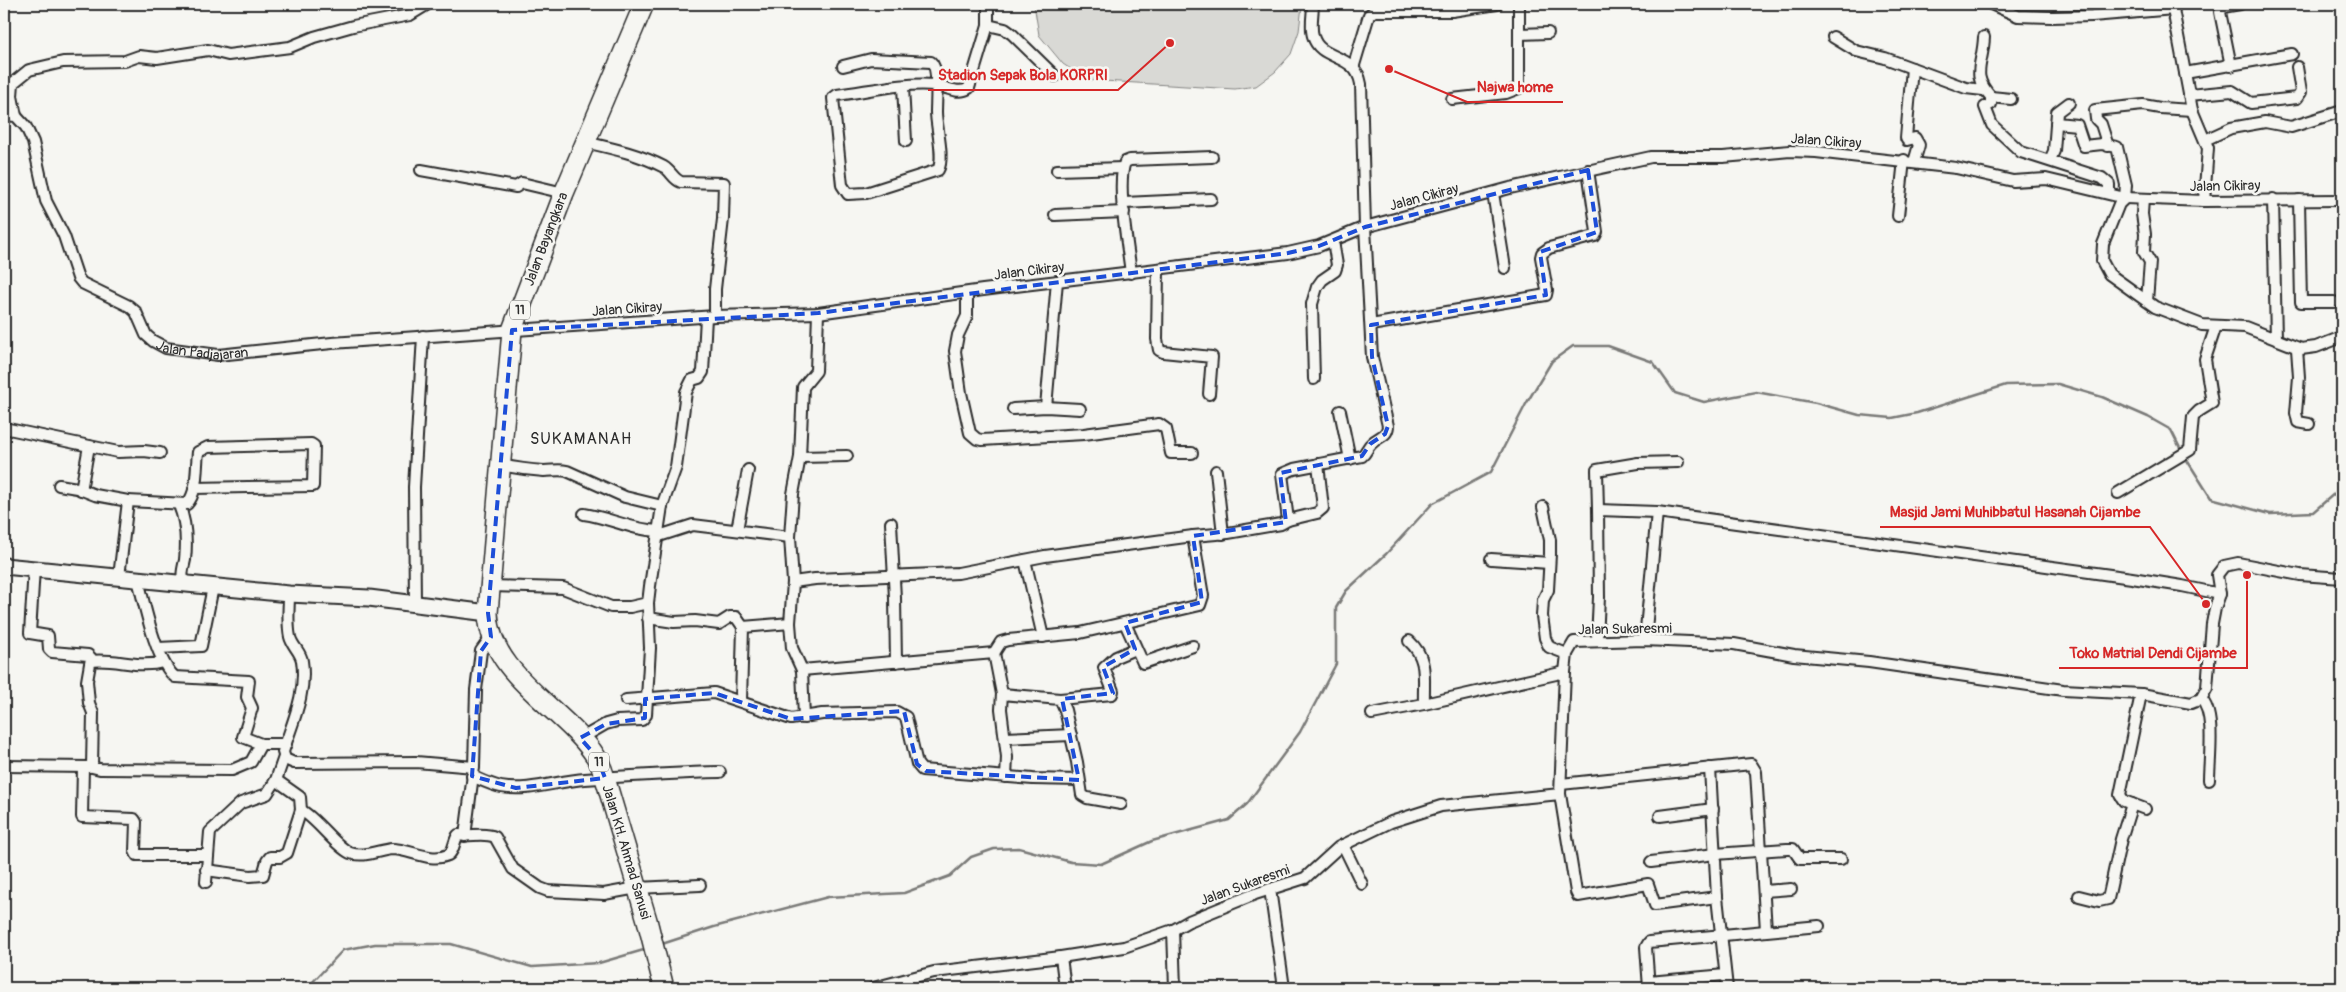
<svg xmlns="http://www.w3.org/2000/svg" width="2346" height="992" font-family="Pangolin,sans-serif">
<style>
.green{fill:#d9d9d5;stroke:#828280}
.lines{fill:none;stroke-linecap:round;stroke-linejoin:round}
.stream{stroke:#7a7a78;stroke-width:2.5}
.street-casing{stroke:#2b2b2b;stroke-width:14}
.secondary-casing{stroke:#2b2b2b;stroke-width:19}
.highway-casing{stroke:#2b2b2b;stroke-width:22}
.street{stroke:#f6f6f2;stroke-width:10}
.secondary{stroke:#f6f6f2;stroke-width:15}
.highway{stroke:#f6f6f2;stroke-width:19}
.marked{fill:none;stroke:#1d4ed8;stroke-width:4;stroke-dasharray:10 6;stroke-linejoin:round}
.labels{text-anchor:middle;dominant-baseline:central;stroke-width:5;stroke-linejoin:round;paint-order:stroke}
.shield{fill:#f6f6f2;stroke:#686867;stroke-width:1}
.shield-label{font-size:12px;font-weight:bold;fill:#2b2b2b}
.street-label{font-size:14px;fill:#2b2b2b;stroke:#f6f6f2}
.quarter-label{font-size:16px;letter-spacing:1px;fill:#2b2b2b;stroke:#f6f6f2}
.leader{fill:none;stroke:#d62828;stroke-width:2}
.callout-dot{fill:#d62828;stroke:#f6f6f2;stroke-width:2}
.callout-label{font-size:15px;text-anchor:middle;font-weight:bold;fill:#d62828;stroke:#f6f6f2;stroke-width:5;stroke-linejoin:round;paint-order:stroke}
</style>
<rect width="100%" height="100%" fill="#f6f6f2"/>
<filter id="ink" filterUnits="userSpaceOnUse"><feTurbulence type="fractalNoise" baseFrequency=".02" numOctaves="2"/><feDisplacementMap in="SourceGraphic" scale="10" xChannelSelector="R" yChannelSelector="G"/><feConvolveMatrix kernelMatrix="1 2 1 2 8 2 1 2 1" color-interpolation-filters="sRGB"/></filter>
<g filter="url(#ink)">
<path class="green" d="M1034,4H1302V6L1299,31L1291,54L1275,72L1256,86L1235,89L1087,80L1063,64L1039,35Z"/>
<g class="lines">
<path class="stream" d="M2185,457L2211,498L2270,514L2313,512L2342,487
M662,944L714,927L828,897L904,893L950,876L971,857L994,849L1019,848L1071,862L1101,864L1152,841L1229,820L1247,804L1300,732L1336,664V608L1346,591L1386,554L1432,504L1491,472L1526,404L1552,361L1573,346H1608L1653,362L1675,393L1704,402L1756,392L1816,403L1859,415L1892,418L1917,413L2006,385L2058,384L2102,397L2148,417L2171,430L2182,452
M307,988L343,950L375,944H451L532,967L599,963L647,949"/>
<defs>
<g id="street">
<path d="M1991,4L2018,16L2051,17L2092,16L2174,9"/>
<path d="M2172,4L2192,110L2208,148L2204,201"/>
<path d="M988,25L1005,29L1012,34L1055,76"/>
<path d="M1520,34L1548,33"/>
<path d="M1833,37L1856,51L1885,58L1966,88L1983,90"/>
<path d="M1984,37C1983,66 1970,74 1991,97V104L1985,107L1992,125L2021,152L2102,178L2109,184V193"/>
<path d="M1354,65L1369,15L1374,11H1452L1497,4"/>
<path d="M843,66L871,59L931,62C939,68 936,101 936,112C936,127 945,158 938,170L866,193L848,194L842,185L833,98L837,95C869,91 904,82 935,85C946,87 959,95 969,88L988,25V4"/>
<path d="M2231,66L2220,12L2223,7L2240,4"/>
<path d="M1912,68L1906,138L1907,140L1915,138L1919,145L1914,162"/>
<path d="M2185,73L2292,54"/>
<path d="M903,87L906,141"/>
<path d="M2189,95L2232,91L2251,103L2297,98L2301,92L2297,67"/>
<path d="M1991,97L2011,99"/>
<path d="M1452,99L1506,93L1519,88V4"/>
<path id="s1" d="M4,115L16,116L26,127L33,142L46,201L64,236L78,278L82,283L129,306L136,312L146,335L153,341L166,348L218,355L332,343L715,316L818,313L983,290L1288,253L1319,246L1365,227L1510,188L1651,157H1723L1790,151L1816,152L1956,168L2013,181L2046,179L2125,198L2204,201L2342,200"/>
<path d="M16,116L12,96L13,83L29,70L63,62L125,61L139,56L157,58L208,50L228,55L290,47L314,37L353,26L410,15L428,4"/>
<path d="M2056,123L2077,125L2084,146L2102,144L2117,147L2126,185L2125,198L2119,204L2103,244L2102,261L2109,274L2155,307L2202,325L2245,327L2301,349L2316,347L2342,337"/>
<path d="M2205,140L2231,128L2265,122L2291,127L2342,111"/>
<path d="M585,142C611,148 639,154 664,167C671,171 673,179 681,182L724,183L723,219L715,289V316"/>
<path d="M2108,146L2101,124L2096,119L2095,110L2143,105L2160,108L2192,110"/>
<path d="M2050,160L2054,151L2057,112L2069,103"/>
<path d="M421,170L516,187L522,183L564,193"/>
<path d="M1057,170L1123,168"/>
<path d="M1493,193L1505,268"/>
<path d="M2143,199L2142,214L2145,234L2144,252L2150,262L2147,301"/>
<path d="M2273,199L2276,339"/>
<path d="M2299,200L2301,302H2334"/>
<path d="M1124,203L1211,199"/>
<path d="M1055,215L1124,212"/>
<path d="M1898,216L1904,160"/>
<path d="M1158,269L1157,339L1159,350L1163,352L1212,357L1209,394"/>
<path d="M1131,273C1128,247 1116,184 1125,162L1130,160L1212,157"/>
<path d="M967,293V316L958,335L955,351L961,393L970,433L977,439L982,440L1084,434L1159,424L1166,429L1171,453H1192"/>
<path d="M1371,325L1546,295L1547,290L1541,257L1542,253L1549,248L1595,236L1597,232L1588,170"/>
<path d="M2297,349L2299,377L2296,413L2298,422L2309,424"/>
<path d="M1314,379L1312,304L1317,287L1322,280L1335,271L1337,265L1333,241"/>
<path d="M1046,407L1057,281"/>
<path d="M1013,409L1046,407L1080,409"/>
<path d="M1340,411L1350,459"/>
<path d="M4,428L118,452L144,451L160,453"/>
<path d="M800,457L847,456"/>
<path d="M500,465C515,468 529,470 544,471C552,471 559,469 567,471L625,497L662,506"/>
<path d="M1216,471L1223,534"/>
<path d="M59,485L77,488L95,495L128,501"/>
<path d="M81,490L89,446"/>
<path d="M2118,493L2190,450L2193,417L2199,411L2212,403L2205,359L2216,326"/>
<path d="M179,505C186,522 187,541 185,560C183,569 181,575 184,583"/>
<path d="M1543,507L1550,540V554L1548,590L1543,600L1542,616L1545,638L1549,647L1567,654"/>
<path d="M1598,510L1597,470L1638,463L1678,462"/>
<path d="M584,514C611,518 631,530 659,531"/>
<path d="M1288,520L1317,513L1323,508L1318,464"/>
<path d="M891,523L895,598L896,662"/>
<path d="M737,530L748,470"/>
<path d="M659,536L693,525L790,537"/>
<path d="M1491,559L1549,563"/>
<path d="M1025,560L1043,637"/>
<path d="M34,568L30,633L48,636L49,649L52,652L88,655L91,658L87,681L89,703L93,713L92,767L100,769L232,770L251,762L261,744H286"/>
<path d="M119,577L128,501L187,504C198,492 196,468 198,452L208,447L311,444L314,446L313,486L194,488"/>
<path d="M138,579C144,603 156,662 175,677L249,681L247,697L252,708L243,737L261,744"/>
<path d="M793,582L790,537L793,494L800,457L803,387L816,371L818,313"/>
<path d="M491,586L563,588L611,607H630L648,603"/>
<path d="M289,594C289,608 287,624 290,637C292,646 301,652 302,661C307,693 292,723 283,752L285,759L294,763L416,762L474,767"/>
<path d="M415,603L414,487L423,336"/>
<path d="M648,618L674,622L695,621L719,624L730,617H736L743,627"/>
<path d="M790,623L792,648L802,670L804,718"/>
<path d="M1125,623L1143,663L1193,646"/>
<path d="M1645,640L1657,512"/>
<path d="M1409,641C1429,659 1423,679 1424,704"/>
<path d="M1597,641L1599,597L1598,510L1657,512L2132,578L2182,586L2220,594"/>
<path d="M158,648L201,646L213,587"/>
<path d="M994,653L1001,642L1008,640L1080,633L1200,605L1203,596L1193,536"/>
<path d="M91,661C116,658 139,669 163,662"/>
<path d="M802,670L994,653L1002,694L1001,709L1007,757L1006,777"/>
<path d="M1002,694L1060,699L1065,710L1077,762L1082,795L1087,798L1121,804"/>
<path d="M2141,694L2120,795L2124,801L2145,809"/>
<path d="M1060,699L1112,694L1113,691L1104,668L1116,657L1135,649"/>
<path d="M2201,699C2216,713 2209,759 2209,780"/>
<path d="M626,700L714,693L791,719L822,714L897,712L906,717L917,764L922,770L1033,779L1079,780"/>
<path d="M741,701L743,627L790,623L793,582L815,579L958,573L1045,556L1193,536L1228,533L1281,524L1288,520L1282,474L1294,469L1362,456C1367,452 1367,447 1372,443C1379,436 1387,437 1388,426L1372,357L1365,227L1361,84C1356,52 1320,62 1313,36C1310,26 1313,14 1313,4"/>
<path d="M1372,714L1424,704L1565,672"/>
<path d="M1005,738L1071,735"/>
<path d="M580,739L606,724L617,721L642,720L646,715L650,648L648,603L650,586L662,506L676,467L686,392L692,380L699,378L703,372L706,317"/>
<path d="M4,766L89,767"/>
<path d="M83,767L82,817L134,819L136,822L135,851L137,855H207"/>
<path d="M1710,768L1717,897L1727,988"/>
<path d="M472,776C481,780 491,785 501,787C529,792 557,781 585,779C630,776 675,773 720,772"/>
<path d="M276,780L300,797L301,810C318,820 335,846 350,853C364,858 379,850 392,849C410,849 430,863 448,855C454,852 454,840 458,835C471,837 483,832 495,837L513,869L540,888L548,891L604,894L637,888L700,885"/>
<path d="M1561,784L1751,764L1756,772L1766,930"/>
<path d="M1560,794L1576,892L1578,896L1648,884L1655,905L1717,897"/>
<path d="M1660,816L1713,809"/>
<path d="M465,836L474,767L476,690L481,651L491,637"/>
<path d="M1343,845L1362,884"/>
<path d="M1651,862L1715,854L1787,849H1793L1800,859H1841"/>
<path d="M206,870L250,876L263,875L267,861L270,857H280L287,853L301,810"/>
<path d="M206,882L210,832L241,803L267,794L276,780L284,757"/>
<path d="M1270,889L1284,988"/>
<path d="M1764,891L1791,889"/>
<path d="M2079,896L2099,901L2108,899L2121,839L2132,804"/>
<path d="M1173,930L1175,988"/>
<path d="M1061,957L1065,988"/>
<path d="M1649,982L1725,975"/>
<path d="M873,988L934,972L1061,957L1124,947L1173,930L1189,921L1255,894L1305,878L1339,847L1391,822L1441,806L1560,794L1565,672L1567,654L1574,642L1645,640L1734,644L1794,655L1869,662L2063,690L2141,694L2191,703L2201,699L2207,688L2212,624L2215,608L2220,594L2217,575L2224,566L2238,563L2300,575L2342,578"/>
<path d="M1649,988L1646,947L1649,942L1819,926"/>
</g>
<path id="secondary" d="M4,566L289,594L369,598L488,613"/>
<g id="highway">
<path id="s2" d="M644,4L564,193L512,330L488,613C490,676 566,709 596,757C600,763 603,771 605,778L647,920L664,988"/>
</g>
</defs>
<use href="#street" class="street-casing"/>
<use href="#secondary" class="secondary-casing"/>
<use href="#highway" class="highway-casing"/>
<use href="#street" class="street"/>
<use href="#secondary" class="secondary"/>
<use href="#highway" class="highway"/>
</g>
</g>
<path class="marked" d="M1588,170L1597,232L1540,252L1546,295L1371,325L1372,357L1388,426L1385,434L1370,444L1362,456L1280,473L1286,522L1193,536L1202,602L1125,623L1135,649L1103,667L1113,693L1062,699L1079,780L926,771L917,764L904,711L791,719L714,693L645,699V718L606,724L580,738L597,757L605,778L516,788L472,776L481,651L491,637L488,613L512,330L818,313L1288,253L1319,246L1365,227Z"/>
<g class="labels">
<g class="shield">
<rect x="510" y="300.5" width="20" height="19" rx="4"/>
<rect x="589" y="752.5" width="20" height="19" rx="4"/>
</g>
<g class="shield-label">
<text x="520" y="310">11</text>
<text x="599" y="762">11</text>
</g>
<g class="street-label">
<text transform="translate(1826 141) rotate(4)">Jalan Cikiray</text>
<text transform="translate(2225 186) rotate(-1)">Jalan Cikiray</text>
<text transform="translate(1424 197) rotate(-15)">Jalan Cikiray</text>
<text transform="translate(546 239) rotate(-69)">Jalan Bayangkara</text>
<text transform="translate(1029 271) rotate(-7)">Jalan Cikiray</text>
<text transform="translate(627 309) rotate(-4)">Jalan Cikiray</text>
<text stroke="none"><textPath href="#s1" startOffset="341">Jalan Padjajaran</textPath></text>
<text transform="translate(1625 629) rotate(-1)">Jalan Sukaresmi</text>
<text stroke="none"><textPath href="#s2" startOffset="920">Jalan KH. Ahmad Sanusi</textPath></text>
<text transform="translate(1245 885) rotate(-20)">Jalan Sukaresmi</text>
</g>
<g class="quarter-label">
<text x="581" y="439">SUKAMANAH</text>
</g>
</g>
<path class="leader" d="M1170 43L1118 90H928M1389 69L1467 102H1563M2206 604L2150 527H1880M2247 575L2247 668H2059"/>
<g class="callout-dot">
<circle cx="1170" cy="43" r="5"/>
<circle cx="1389" cy="69" r="5"/>
<circle cx="2206" cy="604" r="5"/>
<circle cx="2247" cy="575" r="5"/>
</g>
<g class="callout-label">
<text x="1023" y="80">Stadion Sepak Bola KORPRI</text>
<text x="1515" y="92">Najwa home</text>
<text x="2015" y="517">Masjid Jami Muhibbatul Hasanah Cijambe</text>
<text x="2153" y="658">Toko Matrial Dendi Cijambe</text>
</g>
<rect width="2346" height="992" fill="none" stroke="#f6f6f2" stroke-width="20"/>
<rect x="10" y="10" width="2326" height="972" fill="none" stroke="#2b2b2b" stroke-width="2" filter="url(#ink)"/>
</svg>
